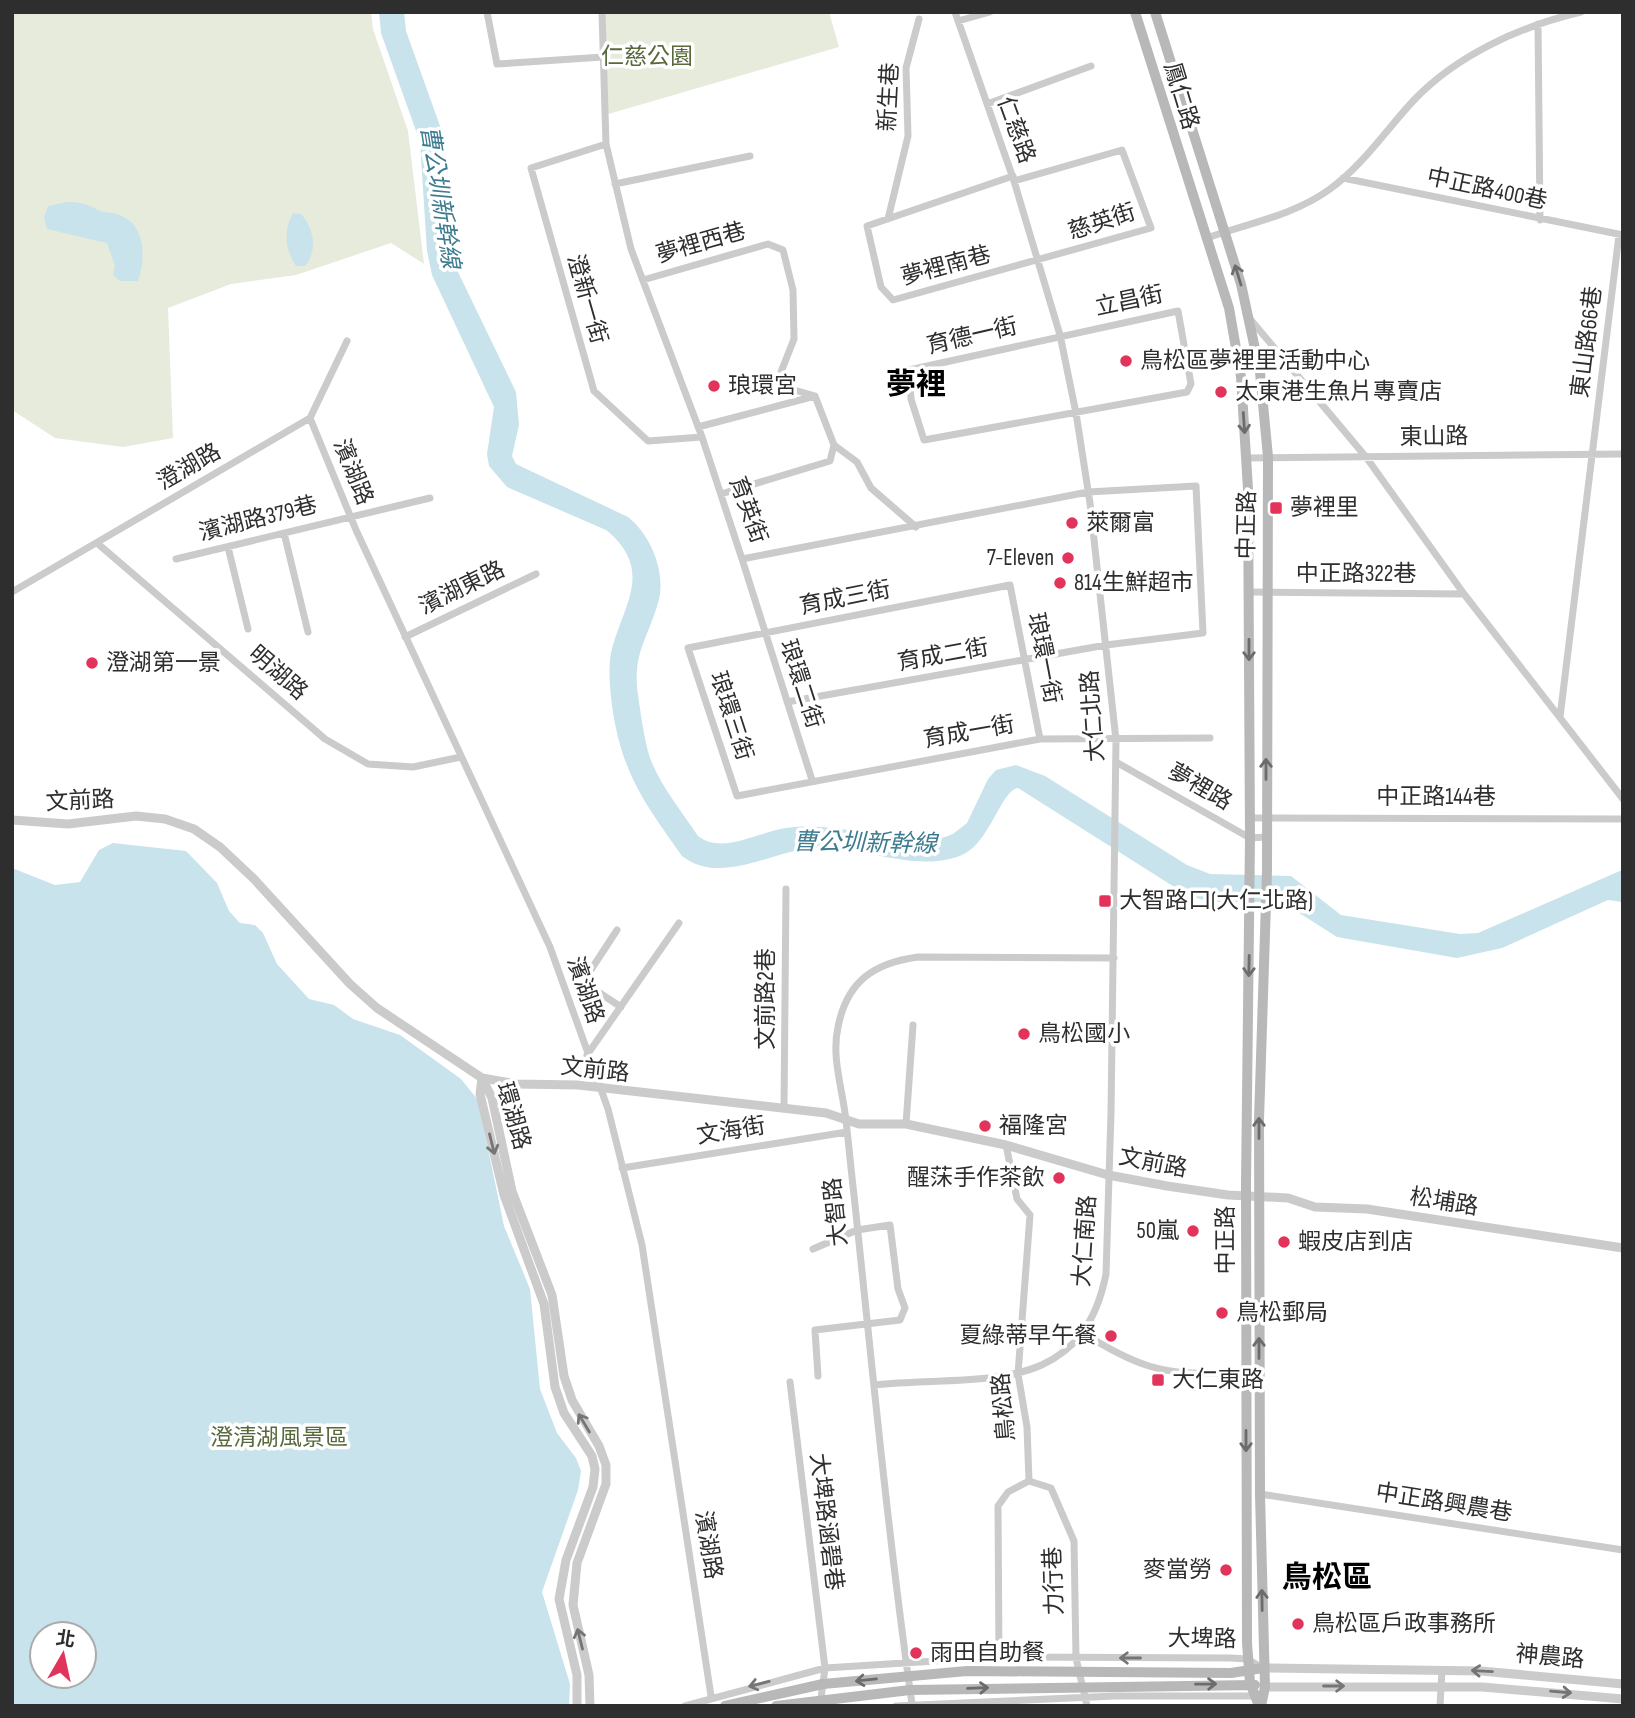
<svg xmlns="http://www.w3.org/2000/svg" width="1635" height="1718" font-family="'Sofia Sans Condensed','Noto Sans TC',sans-serif">
<style>
.green{fill:#e6ebdc}
.water{fill:#c8e3eb;fill-rule:evenodd}
.lines{fill:none;stroke-linecap:round;stroke-linejoin:round}
.minor{stroke:#cbcbcb;stroke-width:7}
.tertiary{stroke:#cbcbcb;stroke-width:9}
.secondary{stroke:#b8b8b8;stroke-width:10}
.oneway{stroke:#6c6c6c}
.oneway2{stroke:#757575}
.poi-dot{fill:#e2335b;stroke:#fff;stroke-width:2.5}
.labels{text-anchor:middle;dominant-baseline:central;stroke-width:7;stroke-linejoin:round;paint-order:stroke}
.park-label{font-size:23px;fill:#58693c;stroke:#fff}
.street-label{font-size:23px;fill:#2e2e2e;stroke:#fff}
.poi-label{font-size:23px;fill:#2e2e2e;stroke:#fff;text-anchor:start}
.water-label{font-size:24px;font-style:italic;fill:#3d7c8f;stroke:#fff}
.district-label{font-size:30px;font-weight:bold;fill:#000;stroke:#fff}
</style>
<rect width="100%" height="100%" fill="#fff"/>
<path class="green" d="M12,12H371L373,29L408,131L424,264L391,243L296,275L231,284L168,308L173,438L123,447L55,438L12,410Z
M602,12H829L839,47L605,115Z"/>
<path class="water" d="M379,12H404L406,31L440,126L457,270L516,392L519,425L512,456L516,464L628,517C651,535 667,574 658,603C648,638 632,654 638,695C641,715 644,739 650,758C660,785 682,812 698,836C722,855 758,832 786,828C837,821 888,843 939,839L953,834L967,823L988,779L996,770L1016,765L1045,776L1187,865L1210,874L1291,876L1341,915L1460,934L1478,933L1622,870V902L1608,900L1502,948L1457,958L1337,937L1282,902H1210L1187,895L1018,788C1001,790 990,843 962,855C915,874 862,845 814,848C771,851 720,886 682,856C644,802 622,774 612,706C610,689 608,670 611,653C622,606 656,571 606,530L507,487L489,466L487,454L494,407L432,275L427,251L420,142L381,33Z
M67,202C81,202 87,204 98,210C104,213 113,212 119,215C146,224 146,259 138,281H120L113,275L115,266L107,243L47,229L44,217L48,206Z
M293,213L301,214C314,228 318,251 305,266H296C285,250 283,231 293,213Z
M113,843L186,851L217,883L229,911L240,923L255,925L263,933L277,964L309,999L334,1005L353,1019L400,1035L461,1079L478,1100L504,1226L530,1289L540,1389L557,1433L576,1458L581,1471L578,1490L542,1592L570,1684L569,1706H12V868L55,885L80,882L99,850ZM42,1634H84V1676H42Z"/>
<g class="lines">
<path class="minor" d="M487,12L497,64L603,57
M602,12L606,144L631,249L702,437L742,559L1088,492L1196,486L1203,633L1106,645L787,702
M958,21L990,12
M1538,24L1540,220
M987,104L1091,66
M606,144L531,168L594,391L648,441L702,437
M1013,176L867,226L881,287L893,300L1151,228L1122,150L1014,181
M1343,178L1623,235
M615,184L750,156
M888,219L908,136L906,68L919,19
M1207,238C1246,224 1295,215 1330,189C1363,165 1386,130 1414,100C1457,55 1521,26 1581,12
M643,280L768,244L783,250L793,290L794,339L781,372L791,389L815,396
M1178,311L1191,384L1187,392L924,440L911,399L909,370Z
M1250,319L1366,457L1464,594L1623,799
M310,418L356,530L550,947L608,1109L642,1245L711,1696
M698,427L815,396L834,445L830,461L721,494
M834,445L857,462L871,488L916,527
M1246,458L1623,454
M284,533L308,632
M97,543L325,739L368,764L413,767L461,757
M228,547L248,629
M176,559L430,498
M742,559L812,780
M12,592L310,418L347,341
M1249,592L1464,594
M405,637L536,574
M1560,717L1619,235
M1040,739L1010,585L688,648L737,796L1040,739L1210,738
M1116,762L1250,838L1266,837
M1250,818L1623,819
M617,930L583,982L621,1007
M587,1055L679,923
M784,1109L786,889
M906,1124L913,1025
M622,1168L847,1132
M813,1249L857,1230L890,1225L898,1289L905,1308L900,1320L815,1330L818,1376
M1084,1334C1105,1346 1126,1359 1149,1366C1183,1377 1224,1372 1259,1373
M790,1382L825,1668L820,1706
M874,1385C973,1374 1081,1401 1106,1274L1111,1113L1116,740L1090,503L1076,413L1060,335L1014,181L955,12
M1029,1481L1051,1488L1074,1541L1076,1658L1087,1706
M1260,1494L1623,1550
M999,1657L998,1506L1008,1492L1029,1481L1027,1427L1018,1374L1030,1215L1017,1199L1006,1145
M912,1704C888,1535 872,1365 854,1195C851,1170 849,1146 846,1121C843,1090 831,1058 838,1027C847,981 874,963 918,957L1114,958
M685,1706L825,1668L999,1657L1231,1658L1247,1659L1263,1668
M896,1706L1115,1696H1255L1258,1694
M1440,1706L1442,1670"/>
<path class="tertiary" d="M12,820L68,824L136,816L165,819L194,829L220,847L254,879L350,984L377,1008L482,1078L517,1084L578,1085L826,1113L859,1124H906L1006,1145L1108,1175L1167,1186L1228,1195L1288,1198L1315,1207L1367,1209L1623,1248
M482,1078L492,1098L512,1191L552,1295L564,1376L572,1400L599,1446L606,1465V1484L577,1563L573,1605L589,1675L590,1706
M482,1078L480,1094L504,1195L544,1304L555,1387L564,1413L592,1456L595,1469L593,1487L566,1560L559,1599L577,1675V1706
M1263,1668L1481,1671L1623,1684
M1265,1687H1482L1623,1699"/>
<path class="secondary" d="M1135,12L1229,308L1241,377L1248,489L1250,838L1246,1184L1247,1643L1250,1683L1259,1706
M1155,12L1241,284L1260,372L1268,457L1267,871L1259,1120L1260,1494L1265,1687L1261,1706
M725,1706L823,1684L967,1671L1231,1673L1263,1668
M776,1706L910,1690L1255,1685"/>
</g>
<defs><path id="oneway-shaft" d="M-6 0H5M1.5-3L5.5 0L1.5 3" fill="none" stroke-width="1.6" stroke-linecap="round" stroke-linejoin="round" transform="scale(1.75)"/></defs>
<g class="oneway">
<use href="#oneway-shaft" transform="translate(1238 275) rotate(-107)"/>
<use href="#oneway-shaft" transform="translate(1244 423) rotate(86)"/>
<use href="#oneway-shaft" transform="translate(1249 650) rotate(90)"/>
<use href="#oneway-shaft" transform="translate(1266 769) rotate(-90)"/>
<use href="#oneway-shaft" transform="translate(1249 966) rotate(91)"/>
<use href="#oneway-shaft" transform="translate(1259 1128) rotate(-90)"/>
<use href="#oneway-shaft" transform="translate(1259 1348) rotate(-90)"/>
<use href="#oneway-shaft" transform="translate(1246 1441) rotate(90)"/>
<use href="#oneway-shaft" transform="translate(1262 1600) rotate(-91)"/>
<use href="#oneway-shaft" transform="translate(866 1680) rotate(174)"/>
<use href="#oneway-shaft" transform="translate(1206 1684) rotate(-1)"/>
<use href="#oneway-shaft" transform="translate(978 1688) rotate(-2)"/>
</g>
<g class="oneway2">
<use href="#oneway-shaft" transform="translate(492 1144) rotate(76)"/>
<use href="#oneway-shaft" transform="translate(584 1423) rotate(-121)"/>
<use href="#oneway-shaft" transform="translate(580 1639) rotate(-104)"/>
<use href="#oneway-shaft" transform="translate(1130 1658) rotate(-180)"/>
<use href="#oneway-shaft" transform="translate(1482 1671) rotate(-177)"/>
<use href="#oneway-shaft" transform="translate(759 1684) rotate(166)"/>
<use href="#oneway-shaft" transform="translate(1334 1686)"/>
<use href="#oneway-shaft" transform="translate(1561 1692) rotate(5)"/>
</g>
<g class="poi-dot">
<circle cx="1126" cy="361" r="7"/>
<circle cx="714" cy="386" r="7"/>
<circle cx="1221" cy="392" r="7"/>
<rect x="1269" y="501" width="14" height="14" rx="3.5"/>
<circle cx="1072" cy="523" r="7"/>
<circle cx="1068" cy="558" r="7"/>
<circle cx="1060" cy="583" r="7"/>
<circle cx="92" cy="663" r="7"/>
<rect x="1098" y="894" width="14" height="14" rx="3.5"/>
<circle cx="1024" cy="1034" r="7"/>
<circle cx="985" cy="1126" r="7"/>
<circle cx="1059" cy="1178" r="7"/>
<circle cx="1193" cy="1231" r="7"/>
<circle cx="1284" cy="1242" r="7"/>
<circle cx="1222" cy="1313" r="7"/>
<circle cx="1111" cy="1336" r="7"/>
<rect x="1151" y="1373" width="14" height="14" rx="3.5"/>
<circle cx="1226" cy="1570" r="7"/>
<circle cx="1298" cy="1624" r="7"/>
<circle cx="916" cy="1653" r="7"/>
</g>
<g class="labels">
<g class="park-label">
<text x="647" y="57">仁慈公園</text>
<text x="279" y="1438">澄清湖風景區</text>
</g>
<g class="street-label">
<text transform="translate(1181 96) rotate(73)">鳳仁路</text>
<text transform="translate(889 97) rotate(-87)">新生巷</text>
<text transform="translate(1016 130) rotate(70)">仁慈路</text>
<text transform="translate(1487 189) rotate(12)">中正路400巷</text>
<text transform="translate(1102 222) rotate(-18)">慈英街</text>
<text transform="translate(701 243) rotate(-16)">夢裡西巷</text>
<text transform="translate(946 266) rotate(-15)">夢裡南巷</text>
<text transform="translate(587 299) rotate(74)">澄新一街</text>
<text transform="translate(1129 301) rotate(-12)">立昌街</text>
<text transform="translate(972 336) rotate(-13)">育德一街</text>
<text transform="translate(1587 342) rotate(-83)">東山路66巷</text>
<text transform="translate(1434 437) rotate(-1)">東山路</text>
<text transform="translate(189 467) rotate(-30)">澄湖路</text>
<text transform="translate(353 472) rotate(68)">濱湖路</text>
<text transform="translate(748 510) rotate(70)">育英街</text>
<text transform="translate(258 519) rotate(-14)">濱湖路379巷</text>
<text transform="translate(1247 525) rotate(-89)">中正路</text>
<text x="1356" y="574">中正路322巷</text>
<text transform="translate(462 588) rotate(-26)">濱湖東路</text>
<text transform="translate(845 598) rotate(-11)">育成三街</text>
<text transform="translate(943 655) rotate(-10)">育成二街</text>
<text transform="translate(1044 658) rotate(79)">琅環一街</text>
<text transform="translate(278 673) rotate(41)">明湖路</text>
<text transform="translate(801 684) rotate(72)">琅環二街</text>
<text transform="translate(731 716) rotate(72)">琅環三街</text>
<text transform="translate(1093 716) rotate(-94)">大仁北路</text>
<text transform="translate(969 732) rotate(-10)">育成一街</text>
<text transform="translate(1200 787) rotate(30)">夢裡路</text>
<text x="1436" y="797">中正路144巷</text>
<text transform="translate(80 801) rotate(-3)">文前路</text>
<text transform="translate(585 990) rotate(71)">濱湖路</text>
<text transform="translate(766 999) rotate(-90)">文前路2巷</text>
<text transform="translate(595 1070) rotate(6)">文前路</text>
<text transform="translate(513 1116) rotate(74)">環湖路</text>
<text transform="translate(731 1131) rotate(-9)">文海街</text>
<text transform="translate(1153 1163) rotate(11)">文前路</text>
<text transform="translate(1444 1202) rotate(9)">松埔路</text>
<text transform="translate(836 1212) rotate(-96)">大智路</text>
<text transform="translate(1226 1240) rotate(-90)">中正路</text>
<text transform="translate(1085 1241) rotate(-86)">大仁南路</text>
<text transform="translate(1004 1407) rotate(-95)">鳥松路</text>
<text transform="translate(1444 1503) rotate(9)">中正路興農巷</text>
<text transform="translate(826 1522) rotate(83)">大埤路涵碧巷</text>
<text transform="translate(708 1545) rotate(81)">濱湖路</text>
<text transform="translate(1054 1581) rotate(-92)">力行巷</text>
<text transform="translate(1202 1639) rotate(1)">大埤路</text>
<text transform="translate(1550 1657) rotate(5)">神農路</text>
</g>
<g class="poi-label">
<text x="1140" y="361">鳥松區夢裡里活動中心</text>
<text x="728" y="386">琅環宮</text>
<text x="1235" y="392">太東港生魚片專賣店</text>
<text x="1290" y="508">夢裡里</text>
<text x="1086" y="523">萊爾富</text>
<text x="1054" y="558" text-anchor="end">7-Eleven</text>
<text x="1074" y="583">814生鮮超市</text>
<text x="106" y="663">澄湖第一景</text>
<text x="1119" y="901">大智路口(大仁北路)</text>
<text x="1038" y="1034">鳥松國小</text>
<text x="999" y="1126">福隆宮</text>
<text x="1045" y="1178" text-anchor="end">醒莯手作茶飲</text>
<text x="1179" y="1231" text-anchor="end">50嵐</text>
<text x="1298" y="1242">蝦皮店到店</text>
<text x="1236" y="1313">鳥松郵局</text>
<text x="1097" y="1336" text-anchor="end">夏綠蒂早午餐</text>
<text x="1172" y="1380">大仁東路</text>
<text x="1212" y="1570" text-anchor="end">麥當勞</text>
<text x="1312" y="1624">鳥松區戶政事務所</text>
<text x="930" y="1653">雨田自助餐</text>
</g>
<g class="water-label">
<text transform="translate(440 197) rotate(81)">曹公圳新幹線</text>
<text transform="translate(865 843) rotate(1)">曹公圳新幹線</text>
</g>
<g class="district-label">
<text x="916" y="385">夢裡</text>
<text x="1327" y="1578">鳥松區</text>
</g>
</g>
<rect width="1635" height="1718" fill="none" stroke="#2e2e2e" stroke-width="28"/>
<g transform="translate(63 1655) rotate(9)"><circle r="33" fill="#ffffff" stroke="#ababab" stroke-width="2"/>
<path d="M0-5L12 26L0 18L-12 26Z" fill="#e2335b"/>
<text y="-10" font-size="19" font-weight="bold" text-anchor="middle" fill="#2e2e2e">北</text>
</g>
</svg>
